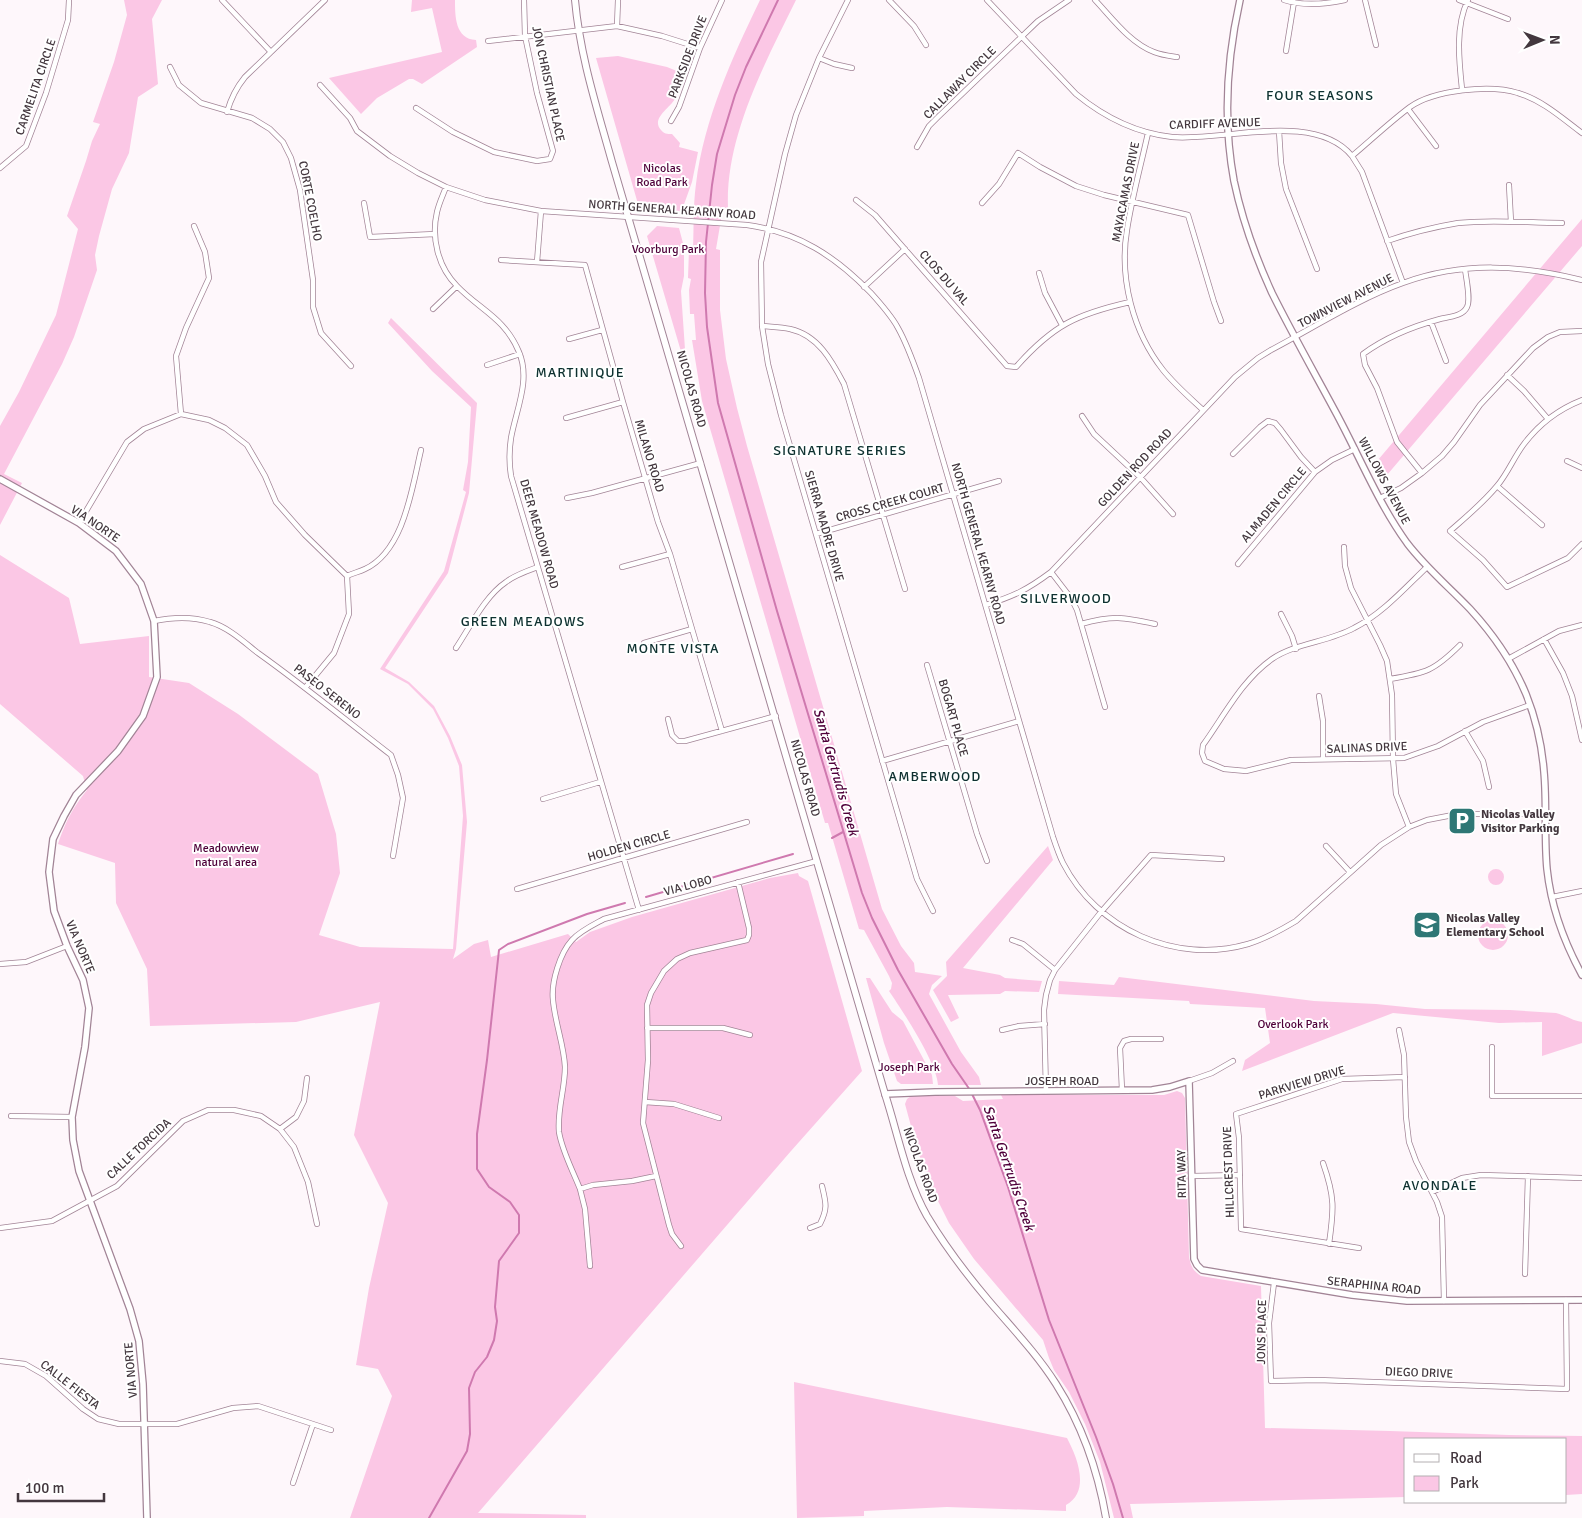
<svg xmlns="http://www.w3.org/2000/svg" width="1582" height="1518" font-family="Signika,sans-serif">
<style>
.green{fill:#fbc7e5}
.lines{fill:none;stroke-linecap:round;stroke-linejoin:round}
.stream{stroke:#cf79af;stroke-width:2}
.minor-casing{stroke:#a28496;stroke-width:6}
.tertiary-casing{stroke:#a28496;stroke-width:8}
.secondary-casing{stroke:#a28496;stroke-width:8}
.minor{stroke:#fff;stroke-width:4.5}
.tertiary{stroke:#fff;stroke-width:5.5}
.secondary{stroke:#fff;stroke-width:6}
.labels{text-anchor:middle;dominant-baseline:central;stroke-width:4;stroke-linejoin:round;paint-order:stroke}
.street-label{font-size:12px;fill:#43373e;stroke:#fff}
.park-label{font-size:12px;fill:#4e0039;stroke:#fff}
.poi-label{font-size:12px;font-weight:bold;fill:#43373e;stroke:#fff;text-anchor:start}
.neighbourhood-label{font-size:14px;letter-spacing:1px;fill:#0e3130;stroke:#fff}
.water-label{font-size:14px;font-style:italic;fill:#50003b;stroke:#fff}
</style>
<rect width="100%" height="100%" fill="#fef7fb"/>
<path class="green" d="M124,0H162L152,19L158,84L138,97L129,153L112,189L99,236L95,255L97,270L74,337L62,364L4,474L22,483L0,525V426L19,392L56,315L78,229L67,216L86,161L92,141L100,124L93,122L114,62L127,15Z
M412,0H455C455,16 455,39 476,40L477,47L422,84L413,79H409L377,98L361,114L329,78L442,52L432,8L411,12Z
M760,0H796C765,63 725,137 728,208H723L716,249L720,250V310L726,359L737,408L747,446L882,909L901,946L914,963L915,972L942,976L932,985L929,994L961,1052L979,1077L981,1085H938C937,1063 902,1010 889,991L891,989L892,983L889,976L864,930L859,929L828,823H825L702,401L692,340H696L694,314H690L689,290L691,279L688,278L689,249H693C694,227 693,205 696,184C704,119 732,58 760,0Z
M618,56L667,67L684,74C681,82 679,90 676,97C672,107 650,118 661,130C664,134 667,134 672,134L680,143L679,147L698,152L692,182L682,210L678,212L646,210L638,204L596,58Z
M1582,219V246L1381,482L1372,467Z
M657,226L679,228L684,247V276L681,291L686,364L685,365L647,236Z
M391,318L477,403L469,493L448,573L385,668L409,682L434,706L450,736L462,765L467,822L456,949L453,959L474,944L488,940L491,957L568,934L576,942L590,932L632,917L770,878L798,873L799,876L808,881L862,1071L791,1151L478,1513L586,1515V1518H350L392,1396L378,1369L356,1365L369,1288L388,1203L354,1135L380,1002L296,1022L150,1026L147,969L116,903L115,863L58,844C66,821 72,809 87,790L83,776L0,704V555L69,598L80,644L149,636V677L189,683L238,714L318,774L336,834L340,873L319,935L360,947L453,949L463,816L459,766L448,738L433,709L408,684L380,669L444,571L466,492L463,490L468,462L471,407L432,371L388,323Z
M1048,846L1053,860L963,968L1000,975L1005,978L1042,981L1039,992L1005,991L1000,994L948,995L959,1018L951,1022L933,990L947,976L946,962Z
M1488 877a8 8 0 1 1 16 0a8 8 0 1 1-16 0Z
M1478 935a15 15 0 1 1 30 0a15 15 0 1 1-30 0Z
M1119,977L1314,1001L1376,1004L1425,1009L1510,1010L1556,1013C1565,1015 1573,1021 1582,1022V1043L1542,1056V1022L1499,1023L1393,1013L1242,1071L1245,1060L1270,1043L1265,1008L1190,1004L1189,1001L1058,994L1059,981L1114,985Z
M866,978H870L892,1012L903,1021L932,1075L933,1084H901L897,1081L884,1043Z
M1177,1091L1182,1093L1185,1098L1189,1257C1191,1266 1193,1271 1201,1276L1261,1286L1265,1428L1390,1431L1509,1435L1582,1436V1494L1566,1495V1439H1406V1497L1130,1504L1133,1518H1114L1100,1462L1085,1424L1069,1392L1054,1370L1049,1358L1043,1340L974,1259L949,1223L932,1189L918,1152L905,1104L907,1099L911,1096H955L963,1101L1003,1099L1001,1095H1164Z
M794,1382L1067,1438C1077,1457 1091,1491 1066,1505V1511L947,1507L864,1511V1516L797,1518Z"/>
<g class="lines">
<path class="stream" d="M778,0L746,67L735,95L717,154L712,185L706,242L705,293L707,327L718,403L777,611L862,893L872,918L898,970L952,1064L970,1090
M832,838L843,832
M646,897L793,854
M972,1094L980,1110L1008,1187L1049,1320L1096,1437L1113,1484L1123,1518
M429,1518L467,1451L470,1434L469,1388L475,1372L487,1357L494,1340L497,1321L495,1307L499,1261L519,1233V1215L510,1202L489,1187L477,1169V1134L487,1060L499,950L508,944L587,914L625,903"/>
<defs>
<path id="minor" d="M222,0L270,51
M848,0L819,58L796,115L785,154L761,262L762,326L768,364L781,415L917,879L933,911
M889,0L914,26L926,45
M987,0L1076,94C1104,117 1135,133 1172,137C1223,142 1314,110 1352,156C1355,161 1359,167 1362,172L1403,283
M1095,0C1112,18 1130,43 1154,52C1161,55 1170,56 1177,57
M1284,0C1303,6 1326,4 1345,0
M1365,0L1376,45
M1459,0L1508,19
M617,26L618,0
M488,41L617,26L662,36L700,48
M1286,51L1294,2
M819,58L834,64L852,68
M170,67L179,85L201,103L252,118L270,129L283,142L291,158L300,190L313,280V307L321,333L351,366
M320,85L350,118L357,131L390,156L418,173L446,187L485,200L541,211L747,225C798,232 835,256 870,292C880,303 891,315 898,328C907,344 913,361 919,378L1053,837C1056,846 1059,855 1063,863C1097,929 1175,965 1248,944C1265,939 1281,930 1296,921L1381,845L1409,827L1427,820L1458,814H1546
M1462,89C1459,61 1455,26 1468,0
M416,108L453,132L494,152L537,161L550,159L553,151L537,93L525,36L524,0
M1408,109L1436,146
M227,112C231,98 236,88 245,77L325,0
M671,121L679,107L700,48L722,0
M1279,131L1281,163L1286,189L1317,269
M1148,133C1141,165 1132,197 1127,230C1119,278 1133,332 1163,370C1175,385 1189,397 1203,410
M917,147L929,126L938,117L1038,21L1069,0
M1352,156C1371,140 1390,122 1410,107C1434,90 1490,84 1518,93C1542,100 1562,118 1582,133
M0,168L26,146L46,93L68,20L69,0
M1509,185L1511,222
M446,187C443,195 439,203 437,212C431,238 438,267 457,286C480,310 505,318 519,352C531,380 516,410 511,438C509,451 509,463 511,476L639,910
M856,200L875,215L1007,366L1016,367C1053,325 1077,314 1130,302
M364,203L370,237L435,234
M982,203L999,184L1018,153L1040,167L1076,186L1104,195L1188,215L1214,302L1221,321
M1387,241C1410,233 1434,227 1458,223C1492,219 1528,223 1562,223
M501,260L585,265L623,402L658,522L670,554L722,731
M537,262L541,211
M1039,273L1045,293L1062,325
M864,287L905,249
M433,309L457,286
M1431,322L1446,361
M762,326C772,327 781,327 790,329C818,335 832,361 844,384L905,589
M569,339L602,330
M487,365L520,354
M1507,375L1524,391L1548,419
M1582,400C1559,409 1539,424 1524,444C1514,457 1508,473 1497,486C1483,503 1466,517 1450,531L1483,560L1507,587L1568,558L1582,544
M181,414L176,356L186,328L209,278L205,252L194,226
M1082,416L1094,434L1140,477L1173,514
M566,418L623,402
M1233,454L1260,427L1268,421L1275,423L1281,430L1301,457L1315,472
M1567,461L1582,468
M1422,473L1397,442L1377,388L1365,365L1363,354C1385,338 1414,326 1440,319C1449,317 1463,316 1467,307C1471,300 1466,278 1465,269
M1497,486L1542,525
M567,498L592,493L701,463
M1380,498L1401,488L1422,473L1442,456L1454,442L1480,405L1533,348L1548,337L1560,332L1582,331
M79,523L127,442L144,429L181,414L209,420L225,428L247,445L265,476L276,502L305,535L347,576L349,614L334,653L305,688
M816,534L999,481
M1344,547L1345,566L1351,588L1380,645L1387,661L1392,695L1393,759L1396,794L1409,827
M1238,564L1315,472L1332,460L1355,449
M622,567L670,554
M1427,567C1405,588 1382,614 1354,628C1329,642 1295,643 1272,659C1242,680 1224,716 1203,745L1202,753L1205,761L1224,769L1246,771L1291,760L1404,758L1438,746L1483,722L1530,705
M1051,572L1071,598L1077,610L1105,707
M347,576C353,573 359,572 365,569C404,551 412,488 421,450
M986,605C1014,596 1027,590 1051,572L1235,377L1258,358L1271,350C1313,328 1358,299 1403,283C1464,261 1520,265 1582,280
M1281,614L1292,636L1296,649
M154,621C173,617 191,616 210,622C228,627 244,642 258,653C303,685 347,721 391,755L398,775L403,798L393,856
M1081,624C1113,615 1123,617 1155,624
M1544,639L1563,673L1572,696L1582,740
M644,643L692,629
M456,648C470,627 485,596 506,582C515,575 527,571 538,567
M1508,659L1559,631L1582,625
M927,665L977,834L987,861
M1390,679C1426,673 1434,671 1460,645
M1319,696L1323,721V759
M668,719L672,735L678,741H685L776,716
M1465,731L1483,761L1489,787
M882,761L1019,721
M543,799L600,782
M1326,846L1350,872
M517,889L747,822
M1552,897L1582,891
M1012,940L1023,944L1055,970
M0,964L26,962L67,946
M647,1028H723L750,1035
M1002,1030L1019,1026L1045,1024
M1399,1030L1404,1055L1406,1117L1409,1142L1416,1161L1437,1202L1442,1217L1444,1301
M1492,1047V1096H1582
M1189,1081L1212,1073L1233,1061
M1122,1090L1120,1048L1124,1041L1131,1039H1161
M1046,1091L1044,1010L1046,995L1050,980L1055,970L1101,912L1151,855L1222,859
M645,1102L674,1104L719,1118
M11,1116L72,1117
M280,1129L296,1117L304,1101L307,1078
M1323,1163C1335,1197 1334,1209 1329,1244
M1192,1176L1240,1175
M580,1189C573,1171 562,1151 559,1132C557,1110 565,1089 565,1067C564,1045 555,1023 553,1000C551,982 560,953 572,940C580,931 593,925 604,919L817,861
M1432,1192L1462,1178L1481,1175L1582,1178
M0,1228L52,1221L117,1186L183,1121L208,1110H234L261,1116L280,1129L294,1147L308,1182L317,1224
M810,1228L820,1224C828,1208 826,1203 822,1186
M681,1246L672,1234L669,1225L643,1123L648,1060L647,1005L651,993L664,971L677,959L690,953L747,940L749,935V928L738,882
M1359,1248L1241,1229L1239,1138L1236,1114L1342,1079L1405,1077
M590,1266L585,1209L580,1189L593,1185L632,1181L656,1176
M1525,1274L1528,1176
M1274,1283L1269,1323L1271,1381L1318,1380L1567,1389L1566,1300
M0,1361L25,1364L46,1376L83,1409L98,1419L119,1424H177L233,1408L258,1406L331,1430
M293,1483L313,1424"/>
<path id="tertiary" d="M1240,0C1227,58 1223,122 1234,181C1242,219 1256,258 1272,293C1292,333 1314,372 1335,411C1359,455 1378,503 1407,543C1426,568 1449,587 1470,609C1493,634 1513,663 1526,694C1536,719 1542,746 1544,772C1547,804 1544,837 1547,869C1551,907 1564,942 1582,975
M0,479L79,523L116,551L141,584L154,621L157,677L143,716L118,751L76,795L64,816L53,839L49,872L54,911L67,946L83,980L89,1008L85,1047L72,1117L73,1140L79,1171L130,1309L139,1341L143,1384L147,1518
M885,1094L935,1092L1152,1090L1170,1087L1189,1081L1194,1259L1197,1265L1202,1270L1352,1295L1407,1301L1582,1300"/>
<path id="secondary" d="M575,0C580,56 597,108 612,162L885,1094C898,1134 906,1179 927,1216C945,1246 967,1275 989,1301C1012,1328 1037,1354 1056,1384C1082,1425 1098,1471 1106,1518"/>
</defs>
<use href="#minor" class="minor-casing"/>
<use href="#tertiary" class="tertiary-casing"/>
<use href="#secondary" class="secondary-casing"/>
<use href="#minor" class="minor"/>
<use href="#tertiary" class="tertiary"/>
<use href="#secondary" class="secondary"/>
</g>
<defs>
<symbol id="parking-square" viewBox="-11 -11 22 22"><rect x="-9" y="-9" width="18" height="18" rx="4" fill="#2e7775" stroke="#fff"/><path d="M-3.5-5.5H1a3.5 3.5 0 0 1 0 7H-1V5.5H-3.5ZM-1-3.4V-.6H.8a1.4 1.4 0 0 0 0-2.8Z" fill="#fff"/></symbol>
<symbol id="school-square" viewBox="-11 -11 22 22"><rect x="-9" y="-9" width="18" height="18" rx="4" fill="#2e7775" stroke="#fff"/><path d="M0-5L7-2L0 1L-7-2ZM-4 1L0 2.5L4 1V4Q0 6-4 4Z" fill="#fff"/></symbol>
</defs>
<g fill-rule="evenodd">
<use href="#parking-square" x="1446" y="805" width="32" height="32"/>
<use href="#school-square" x="1411" y="909" width="32" height="32"/>
</g>
<g class="labels">
<g class="street-label">
<text transform="translate(688 57) rotate(-69)">PARKSIDE DRIVE</text>
<text transform="translate(960 83) rotate(-45)">CALLAWAY CIRCLE</text>
<text transform="translate(548 84) rotate(78)">JON CHRISTIAN PLACE</text>
<text transform="translate(36 87) rotate(-71)">CARMELITA CIRCLE</text>
<text transform="translate(1215 124) rotate(-2)">CARDIFF AVENUE</text>
<text transform="translate(1126 192) rotate(-79)">MAYACAMAS DRIVE</text>
<text transform="translate(310 201) rotate(79)">CORTE COELHO</text>
<text transform="translate(672 210) rotate(4)">NORTH GENERAL KEARNY ROAD</text>
<text transform="translate(944 278) rotate(49)">CLOS DU VAL</text>
<text transform="translate(1346 301) rotate(-27)">TOWNVIEW AVENUE</text>
<text transform="translate(691 389) rotate(74)">NICOLAS ROAD</text>
<text transform="translate(649 456) rotate(73)">MILANO ROAD</text>
<text transform="translate(1135 468) rotate(-47)">GOLDEN ROD ROAD</text>
<text transform="translate(1384 481) rotate(62)">WILLOWS AVENUE</text>
<text transform="translate(890 503) rotate(-16)">CROSS CREEK COURT</text>
<text transform="translate(1274 505) rotate(-50)">ALMADEN CIRCLE</text>
<text transform="translate(95 524) rotate(34)">VIA NORTE</text>
<text transform="translate(824 526) rotate(74)">SIERRA MADRE DRIVE</text>
<text transform="translate(539 534) rotate(74)">DEER MEADOW ROAD</text>
<text transform="translate(978 544) rotate(74)">NORTH GENERAL KEARNY ROAD</text>
<text transform="translate(327 692) rotate(38)">PASEO SERENO</text>
<text transform="translate(953 718) rotate(74)">BOGART PLACE</text>
<text transform="translate(1367 748) rotate(-2)">SALINAS DRIVE</text>
<text transform="translate(805 778) rotate(74)">NICOLAS ROAD</text>
<text transform="translate(629 846) rotate(-16)">HOLDEN CIRCLE</text>
<text transform="translate(688 886) rotate(-15)">VIA LOBO</text>
<text transform="translate(80 947) rotate(67)">VIA NORTE</text>
<text x="1062" y="1081">JOSEPH ROAD</text>
<text transform="translate(1302 1083) rotate(-17)">PARKVIEW DRIVE</text>
<text transform="translate(139 1149) rotate(-43)">CALLE TORCIDA</text>
<text transform="translate(920 1165) rotate(70)">NICOLAS ROAD</text>
<text transform="translate(1229 1172) rotate(-92)">HILLCREST DRIVE</text>
<text transform="translate(1182 1174) rotate(-91)">RITA WAY</text>
<text transform="translate(1374 1286) rotate(6)">SERAPHINA ROAD</text>
<text transform="translate(1262 1332) rotate(-89)">JONS PLACE</text>
<text transform="translate(131 1370) rotate(-95)">VIA NORTE</text>
<text transform="translate(1419 1373) rotate(2)">DIEGO DRIVE</text>
<text transform="translate(70 1385) rotate(38)">CALLE FIESTA</text>
</g>
<g class="park-label">
<text x="662" y="168">Nicolas<tspan x="662" dy="14">Road Park</tspan></text>
<text x="668" y="249">Voorburg Park</text>
<text x="226" y="848">Meadowview<tspan x="226" dy="14">natural area</tspan></text>
<text x="1293" y="1024">Overlook Park</text>
<text x="909" y="1067">Joseph Park</text>
</g>
<g class="poi-label">
<text x="1481" y="814">Nicolas Valley<tspan x="1481" dy="14">Visitor Parking</tspan></text>
<text x="1446" y="918">Nicolas Valley<tspan x="1446" dy="14">Elementary School</tspan></text>
</g>
<g class="neighbourhood-label">
<text x="1320" y="95">FOUR SEASONS</text>
<text x="580" y="372">MARTINIQUE</text>
<text x="840" y="450">SIGNATURE SERIES</text>
<text x="1066" y="598">SILVERWOOD</text>
<text x="523" y="621">GREEN MEADOWS</text>
<text x="673" y="648">MONTE VISTA</text>
<text x="935" y="776">AMBERWOOD</text>
<text x="1440" y="1185">AVONDALE</text>
</g>
<g class="water-label">
<text transform="translate(836 772) rotate(74)">Santa Gertrudis Creek</text>
<text transform="translate(1009 1168) rotate(71)">Santa Gertrudis Creek</text>
</g>
</g>
<rect x="1404" y="1438" width="162" height="65" fill="#ffffff" stroke="#b4afb2"/>
<rect x="1414" y="1454" width="25" height="8" fill="#ffffff" stroke="#b4afb2"/>
<text x="1450" y="1463" font-size="15" fill="#43373e">Road</text>
<rect x="1414" y="1476" width="25" height="15" fill="#fbc7e5" stroke="#b4afb2"/>
<text x="1450" y="1488" font-size="15" fill="#43373e">Park</text>
<g transform="translate(1542 40) rotate(89)" stroke="#ffffff" stroke-width="4" paint-order="stroke">
<path d="M0-4L9 19L0 12L-9 19Z" fill="#43373e"/>
<text y="-8" font-size="14" font-weight="bold" text-anchor="middle" fill="#43373e">N</text>
</g>
<path d="M18 1493v8h86v-8" fill="none" stroke="#43373e" stroke-width="2.5"/>
<text x="25" y="1493" font-size="15" fill="#43373e" stroke="#ffffff" stroke-width="4" paint-order="stroke">100 m</text>
</svg>
